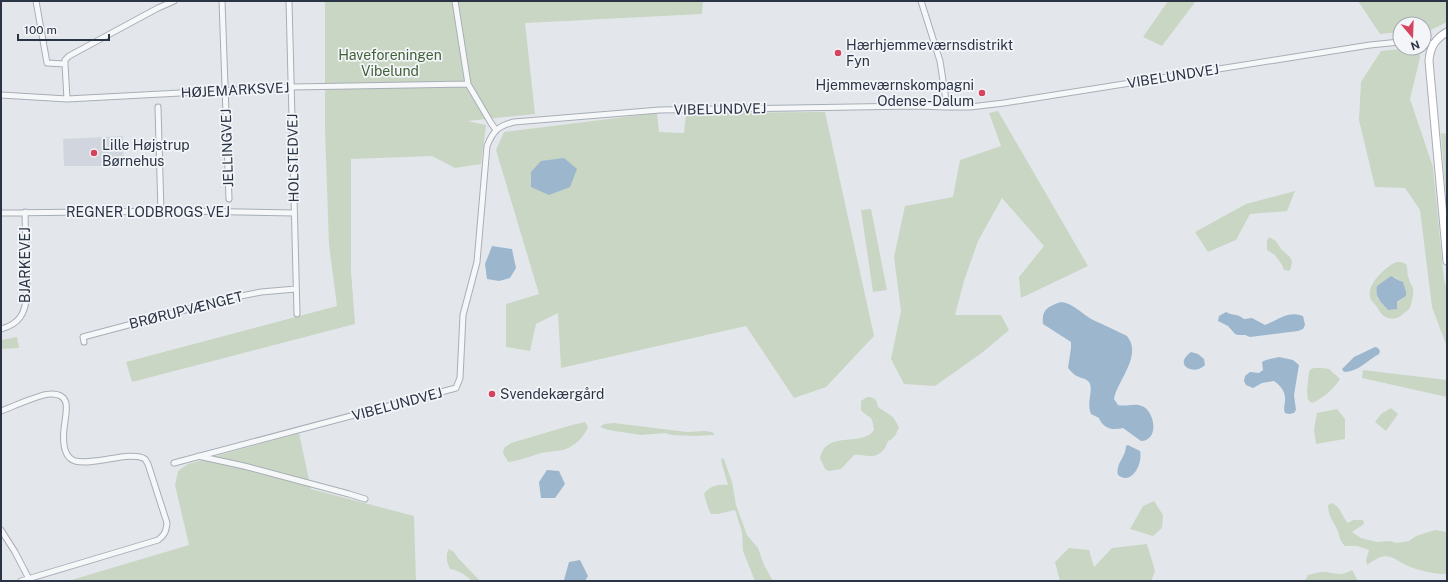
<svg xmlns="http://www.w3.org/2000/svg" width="1448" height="582" font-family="'Public Sans',sans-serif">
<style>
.built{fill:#d1d6de}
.green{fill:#c9d6c3;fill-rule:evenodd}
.water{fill:#9cb6cd}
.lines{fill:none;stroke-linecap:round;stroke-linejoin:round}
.street-casing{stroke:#a8aeb7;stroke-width:7}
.secondary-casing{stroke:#a8aeb7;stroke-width:9}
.street{stroke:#f6f7f9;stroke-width:5}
.secondary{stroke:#fff;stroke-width:7}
.poi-dot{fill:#d5435f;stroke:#f3f5f9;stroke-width:1.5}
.labels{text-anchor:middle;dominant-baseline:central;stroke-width:3.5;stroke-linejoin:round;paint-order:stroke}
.poi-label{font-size:14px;fill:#2a3445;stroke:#f3f5f9;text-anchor:start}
.park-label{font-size:14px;fill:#406136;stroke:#f3f5f9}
.street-label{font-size:14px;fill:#2a3445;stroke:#f3f5f9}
</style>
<rect width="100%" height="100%" fill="#e3e7ec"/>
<path class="built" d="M123,136L124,166H64L63,139Z"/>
<path class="green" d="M325,1H703L702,14L525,23L535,114L467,121L486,125L481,164L455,168L432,156L351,159V271L355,324L132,382L126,362L337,306L329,245L325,130Z
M1168,1H1196L1162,46L1143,37Z
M1358,1H1447V22L1431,30H1424V24H1400V32L1380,34Z
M1410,48H1419L1420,58L1410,99L1433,167L1444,280L1447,289V347L1432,307L1420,210L1405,188L1375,187L1359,120L1361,82L1381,51Z
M998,111L1088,266L1021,298L1019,277L1044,246L1002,198L978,241L964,281L955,315H1001L1009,330L983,352L935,386L904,384L891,359L901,311L894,257L905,206L953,197L960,160L1001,146L989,113Z
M825,112L874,336L826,387L794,398L746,326L561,368L558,313L536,324L530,351L506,347V304L539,294L496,150L504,132L657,113L659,132L684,133L686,113Z
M1441,133L1447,134V210Z
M1295,191L1287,211L1250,214L1236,240L1208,252L1195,232L1246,204Z
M871,209L887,290L873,292L861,210Z
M1269,237L1276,241L1281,249L1290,257L1292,261L1291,268L1289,271L1284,270L1282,265L1275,255L1267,250V241Z
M1396,262H1401L1406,264C1408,269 1407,272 1408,276C1409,280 1411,284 1413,288C1414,292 1412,305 1409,309C1407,312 1404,312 1402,315C1398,318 1393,320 1388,318C1382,316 1380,312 1377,307C1375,304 1371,301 1370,297C1367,283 1386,267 1396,262ZM1395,277L1400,281L1406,296L1388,310L1377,298Z
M17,337L19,348L1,349V340Z
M1314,368H1322L1329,369L1340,379C1335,388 1322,399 1312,403L1308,400L1307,391L1309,372L1311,369Z
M1363,370L1447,380V397L1362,378Z
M867,397H871L876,400L878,407L893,417L899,427C896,434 895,438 888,441C886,449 879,457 870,456C864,456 860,454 854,455L841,469L829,471L825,469L820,458C827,429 861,448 874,430C872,413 870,420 861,410V401Z
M1391,408L1398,414L1386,431L1375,422L1381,414Z
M1337,409L1345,419V439L1316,444L1314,429L1317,413Z
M585,422L588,427C584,437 574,447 563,450C555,452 547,451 538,454C528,457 519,461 508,462L503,453L504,448L511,443L572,425Z
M614,423L687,432L705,431L712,432L715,435L696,436L672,435L665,433L641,435L608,430L600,427L604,424Z
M299,433L311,489L414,516L416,581H68L189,545L175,485L178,471L188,464Z
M721,458L724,459L732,482L736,505L747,535L758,548L764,565L773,581H755L743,551L742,532L735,510L718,514H711L708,508L704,494C710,485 719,484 728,485L722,464Z
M1154,501L1163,515L1162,528L1153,536L1130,529L1143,506Z
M1332,503C1341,507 1341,515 1348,523L1353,520H1363L1364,524L1352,532L1361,538L1377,542L1390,541L1397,543L1409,541L1416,536L1435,530L1447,532V574C1437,574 1426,572 1416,569C1394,563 1392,546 1367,565L1366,560L1369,550L1357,546H1345C1339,541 1340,536 1337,529C1333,521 1328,515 1328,505Z
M1147,544L1155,571L1151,581H1060L1055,562L1069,548L1089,550L1094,567L1112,548Z
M449,549L454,552L458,558L480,581H472C465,575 459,570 450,569C447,563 445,555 449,549Z
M1352,570L1358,581H1305L1308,575C1312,574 1317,573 1321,572C1333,571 1339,578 1352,570Z"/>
<path class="water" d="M564,158L577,169L570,187L549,195L531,187V172L541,161Z
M492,246L512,249L516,268L510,278L499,281L487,279L485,264Z
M1391,276L1400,281L1403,282L1406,292V296L1397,302V309L1388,310C1381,301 1375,299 1377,286Z
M1061,302C1073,303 1083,315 1093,320C1105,325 1116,331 1127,336C1143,355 1117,381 1114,399L1118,405C1126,407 1136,402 1144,407C1155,414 1159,440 1141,441L1123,428C1112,431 1103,428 1099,418L1091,414C1086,402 1094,390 1089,382C1086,378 1079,378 1075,375C1072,373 1070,370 1068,368L1071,348V342L1043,324C1041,309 1049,306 1061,302Z
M1226,312C1233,316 1237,313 1244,319L1252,318L1265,325C1278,320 1288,310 1303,316L1305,325L1303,329L1298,331L1250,337L1245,335H1238L1235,334L1228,326L1218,321L1219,316Z
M1375,347L1378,348L1380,351L1379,354C1368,360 1358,372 1344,372L1342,369L1354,357Z
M1191,352L1198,354L1204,359L1205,365C1195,376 1172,366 1191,352Z
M1279,357L1293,360L1299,365L1294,395L1296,410L1294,413L1289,414L1285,413C1283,408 1285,405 1285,400C1286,392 1280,385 1274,381L1262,383L1253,388L1246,385L1244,381L1245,376L1250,372L1259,373L1263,370L1262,362L1266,360Z
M1128,445L1140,451C1143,463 1132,486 1118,475C1115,464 1126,457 1126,446Z
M547,470L559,471L565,484L555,498H541L539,482Z
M580,560L588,576L585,581L564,580L569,562Z"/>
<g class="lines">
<defs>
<path id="street" d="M36,1L47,63L65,64
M222,1L229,199
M289,1L297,314
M455,1L468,84L491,123L496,130
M921,1L940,61L947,107
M1424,41L1433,44
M1,95L67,99L292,87L468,84
M67,99L65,64V60L69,56L158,8L174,1
M158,107L161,212
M1,213L180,211L294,213
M1,329C20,324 25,313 27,295L25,212
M84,342L83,337L226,299L261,292L296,289
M1,411C12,407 40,394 50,394C74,393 65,415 64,429C63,439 63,457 75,461C94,466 131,450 145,459L148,464L167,523C166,531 165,535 158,540L21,581
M198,456L244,466L349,494L365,499
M174,463L456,388L460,378L463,315L477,262L487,146C493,131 498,126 514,122L660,110L915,106L947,107H970L1004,103L1370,45L1400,42
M1,530L15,552L29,579"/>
<path id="secondary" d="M1447,32C1435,39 1430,47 1429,61L1447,261"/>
</defs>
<use href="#street" class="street-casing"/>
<use href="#secondary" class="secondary-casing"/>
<use href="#street" class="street"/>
<use href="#secondary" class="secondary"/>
</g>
<g class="poi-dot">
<circle cx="838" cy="53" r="4"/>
<circle cx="982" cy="93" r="4"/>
<circle cx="94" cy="153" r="4"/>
<circle cx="492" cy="394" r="4"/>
</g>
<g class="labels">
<g class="poi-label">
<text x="846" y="45">Hærhjemmeværnsdistrikt<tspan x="846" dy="16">Fyn</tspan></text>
<text x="974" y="85" text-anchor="end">Hjemmeværnskompagni<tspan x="974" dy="16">Odense-Dalum</tspan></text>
<text x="102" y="145">Lille Højstrup<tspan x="102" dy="16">Børnehus</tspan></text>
<text x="500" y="394">Svendekærgård</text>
</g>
<g class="park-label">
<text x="390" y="55">Haveforeningen<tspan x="390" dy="16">Vibelund</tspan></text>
</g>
<g class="street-label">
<text transform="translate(1173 76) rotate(-9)">VIBELUNDVEJ</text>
<text transform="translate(235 90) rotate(-3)">HØJEMARKSVEJ</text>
<text transform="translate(720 109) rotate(-1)">VIBELUNDVEJ</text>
<text transform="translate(227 148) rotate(-92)">JELLINGVEJ</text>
<text transform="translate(293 158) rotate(-91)">HOLSTEDVEJ</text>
<text x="148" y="212">REGNER LODBROGS VEJ</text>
<text transform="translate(25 265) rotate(-90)">BJARKEVEJ</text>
<text transform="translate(186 310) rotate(-14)">BRØRUPVÆNGET</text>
<text transform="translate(397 404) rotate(-15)">VIBELUNDVEJ</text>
</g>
</g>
<rect width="1448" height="582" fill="none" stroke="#2a3445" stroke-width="4"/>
<g transform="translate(1412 36) rotate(161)"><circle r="19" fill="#f3f5f9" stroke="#a3a8b1"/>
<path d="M0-3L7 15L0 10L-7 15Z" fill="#d5435f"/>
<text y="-6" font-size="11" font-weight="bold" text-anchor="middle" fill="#2a3445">N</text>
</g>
<path d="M18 34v6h91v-6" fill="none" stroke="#2a3445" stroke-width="2"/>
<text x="24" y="34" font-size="12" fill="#2a3445" stroke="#f3f5f9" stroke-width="3" paint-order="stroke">100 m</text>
</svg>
